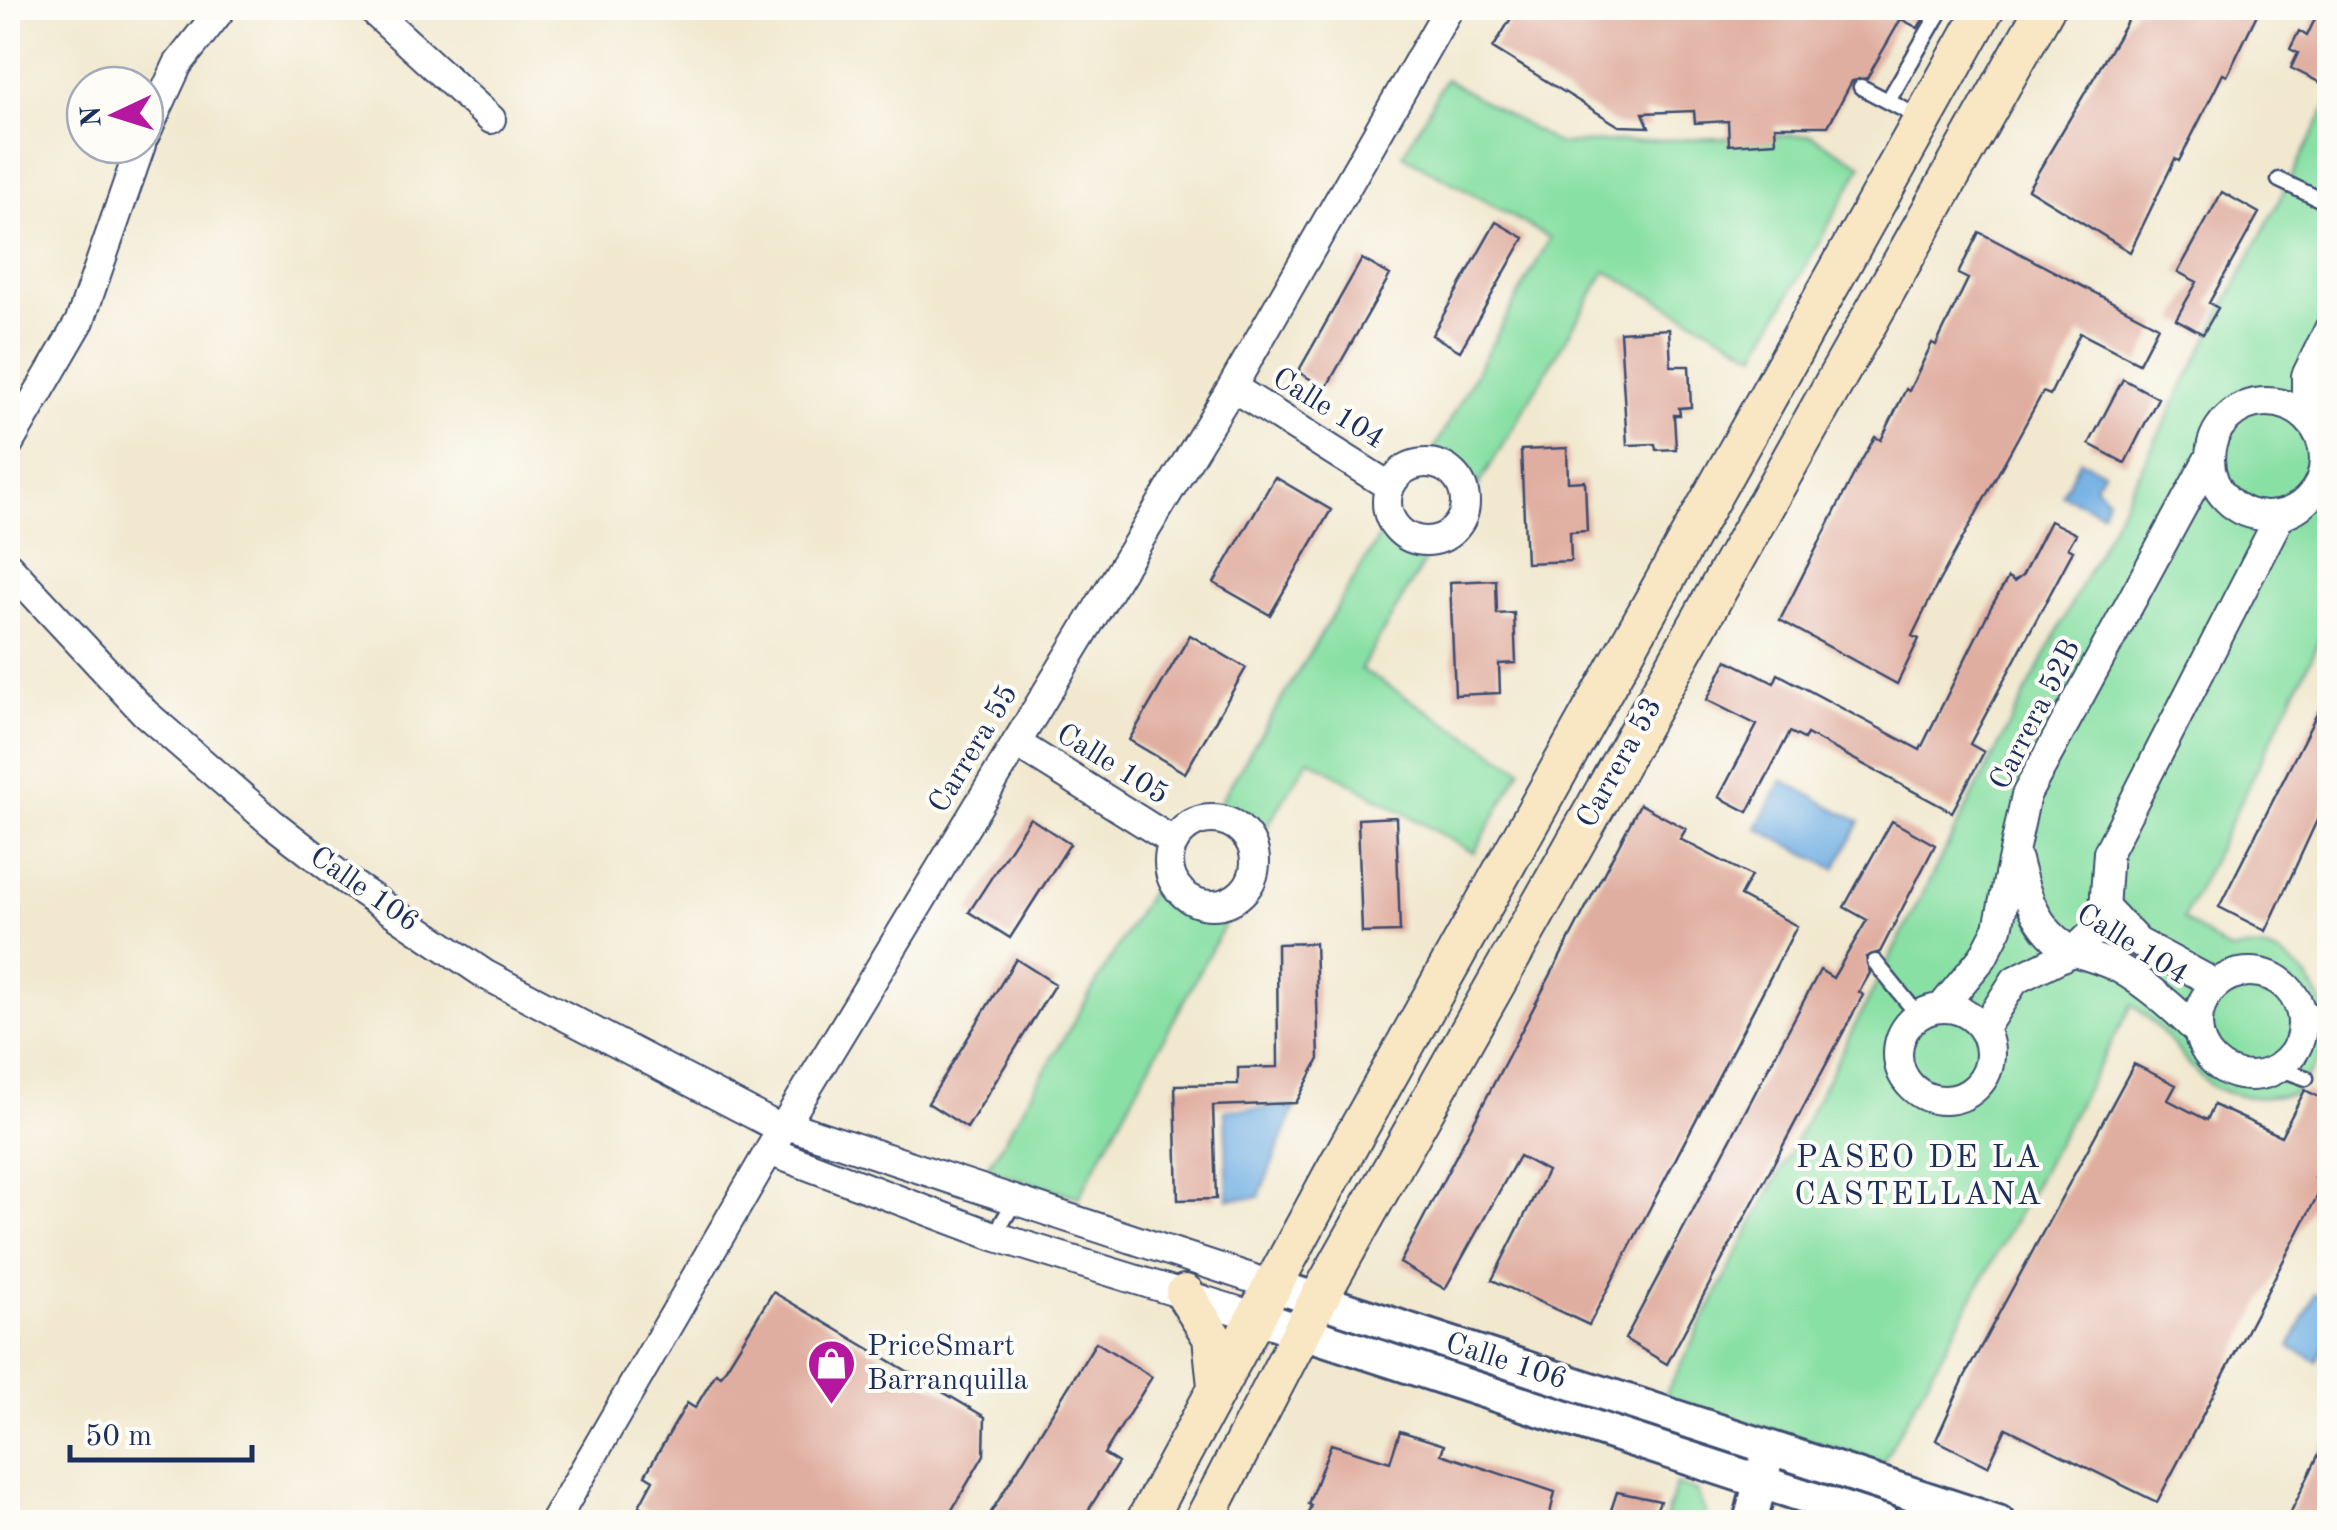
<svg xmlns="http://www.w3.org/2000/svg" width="2337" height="1530" font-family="'Old Standard TT',serif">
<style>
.green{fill:#89e0a4;stroke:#528881;stroke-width:2.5}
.water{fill:#6faee2;stroke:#456ea0;stroke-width:2.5}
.building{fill:#e0aea0}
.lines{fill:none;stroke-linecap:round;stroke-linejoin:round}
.service-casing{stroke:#3b4b6f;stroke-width:19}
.minor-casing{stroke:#3b4b6f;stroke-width:32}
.tertiary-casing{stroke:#3b4b6f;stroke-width:38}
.secondary-casing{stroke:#3b4b6f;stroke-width:42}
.service{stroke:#fff;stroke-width:14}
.minor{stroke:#fff;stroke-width:28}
.tertiary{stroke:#fff;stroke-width:32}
.secondary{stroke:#f9e7c3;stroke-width:38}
.labels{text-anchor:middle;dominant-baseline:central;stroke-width:8;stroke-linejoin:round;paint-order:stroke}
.street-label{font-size:30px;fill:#1b2f5e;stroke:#fdfcf7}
.poi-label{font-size:30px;fill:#1b2f5e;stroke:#fdfcf7;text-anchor:start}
.neighbourhood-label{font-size:32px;letter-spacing:2.5px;fill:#1b2f5e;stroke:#fdfcf7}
</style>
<rect width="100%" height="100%" fill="#fdfcf7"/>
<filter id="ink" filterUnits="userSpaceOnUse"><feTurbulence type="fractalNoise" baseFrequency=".01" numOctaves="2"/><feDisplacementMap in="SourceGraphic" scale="20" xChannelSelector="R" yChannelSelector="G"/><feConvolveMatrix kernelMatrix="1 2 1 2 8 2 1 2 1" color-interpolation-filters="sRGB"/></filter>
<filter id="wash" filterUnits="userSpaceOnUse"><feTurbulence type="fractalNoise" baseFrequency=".0048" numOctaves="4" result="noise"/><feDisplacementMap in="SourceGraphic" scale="40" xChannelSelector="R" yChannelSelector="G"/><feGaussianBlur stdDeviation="2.25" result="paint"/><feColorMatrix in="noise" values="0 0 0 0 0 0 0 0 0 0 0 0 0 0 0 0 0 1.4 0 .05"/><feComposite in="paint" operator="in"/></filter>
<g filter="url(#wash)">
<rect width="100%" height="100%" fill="#f1e8cf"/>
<path class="green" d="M1445,79L1558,144L1810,135L1862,165L1756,354L1606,271L1477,488L1461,468L1432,453L1550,238L1403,155Z
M2329,103V622L2183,919L2229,951C2245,949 2260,946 2275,953C2308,967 2337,1014 2324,1049C2317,1066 2304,1081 2292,1094C2191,1113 2197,1052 2132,1005L1883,1462L1663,1399Z
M1381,534L1399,551L1426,558L1361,669L1521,769L1474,853L1309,759L1261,836L1246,817L1217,807Z
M1158,878C1171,912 1192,918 1227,920L1079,1197L987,1169Z
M1676,1484L1696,1491L1709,1522H1664Z"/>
<path class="water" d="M2080,460L2103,471L2095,485L2107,498L2102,512L2062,495Z
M1782,780L1860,822L1835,869L1757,828Z
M1295,1107L1259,1197L1228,1199L1225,1110Z
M2315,1294L2330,1301L2329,1337L2317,1361L2290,1347Z"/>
<g id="blocks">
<path class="building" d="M1517,8H1930L1918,28L1901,19L1867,78L1852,81L1828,126H1775L1776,142L1729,145L1728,121L1695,123L1694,111L1643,113L1649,127L1619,126L1493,48Z
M2135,8H2260L2227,76L2223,74L2179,161L2175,159L2130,252L2028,189Z
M2320,8H2330V66L2321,83L2291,68L2298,53L2290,49L2299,31L2307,36Z
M2222,192L2259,213L2209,303L2218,308L2203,334L2176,319L2197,282L2178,272Z
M1496,222L1524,238L1460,351L1432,335Z
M1979,232L2158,326L2139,363L2080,333L2050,395L2043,392L1938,583L1912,636L1919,639L1897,684L1780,620L1855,472L1875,437L1881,440L1906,389L1909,391L1932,343L1936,345L1968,279L1958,274Z
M1362,259L1390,275L1326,388L1298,372Z
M1669,329L1671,366H1689L1691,407L1679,408L1680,415H1674L1676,449L1656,450L1655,444L1627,445L1620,332Z
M2123,379L2158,398L2125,463L2089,444Z
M1567,448L1568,482L1585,481L1587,531L1570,532L1571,561L1526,563L1521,450Z
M1275,477L1331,510L1270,615L1214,583Z
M2050,521L2076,534L2068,548L2073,551L1970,744L1984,752L1952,812L1807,734L1804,739L1790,732L1748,812L1719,797L1757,725L1707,700L1727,660L1774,683L1778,674L1920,750L1991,607L2008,578L2014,582L2022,576Z
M1496,580L1497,614L1514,613L1516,663L1499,664L1500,693L1455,695L1450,582Z
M1190,635L1246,668L1185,773L1129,740Z
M2330,688V792L2266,931L2219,907Z
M1640,804L1686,829L1680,839L1751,876L1740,896L1797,926L1589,1325L1492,1280L1547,1171L1519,1156L1445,1289L1400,1263Z
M1396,817L1400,932L1362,933L1358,819Z
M1030,818L1070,844L1010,938L969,912Z
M1892,821L1935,845L1880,952L1866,957L1870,973L1859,992L1863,995L1667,1364L1625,1339L1820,970L1833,978L1867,920L1844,907Z
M1315,943L1319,1059L1296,1103L1213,1106L1216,1199L1178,1200L1175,1085L1238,1084V1068L1278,1067L1277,944Z
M1016,959L1055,984L967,1128L928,1103Z
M2134,1064L2176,1085L2168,1100L2207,1120L2214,1105L2281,1136L2305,1090L2330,1103V1148L2315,1178L2324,1183L2157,1502L2006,1428L1988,1466L1936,1440L1965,1376Z
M773,1292L985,1417L984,1455L945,1522H667L639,1506L653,1480L645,1475L687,1403L695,1408L716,1373L721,1376Z
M1096,1342L1152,1377L1104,1454L1118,1463L1081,1522H985Z
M1400,1431L1444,1445L1441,1454L1555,1492L1548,1522H1305L1311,1505L1308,1504L1331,1444L1390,1462Z
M2330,1431V1522H2286Z
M1617,1492L1660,1501L1652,1522H1607Z"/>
</g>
</g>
<g filter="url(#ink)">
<use href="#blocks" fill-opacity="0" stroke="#3b4b6f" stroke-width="2.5"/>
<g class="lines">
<defs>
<path id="service" d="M1861,87L1922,119
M1888,101L1942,8
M2279,180L2330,204
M1875,962L1918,1015
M2302,1015L2323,1009
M2278,1068L2306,1078
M994,1236L1015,1201"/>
<path id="minor" d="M370,8L491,119
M145,135L178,64L222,8
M1232,387L1389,486
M2210 459a57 57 0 1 1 114 0a57 57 0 1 1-114 0Z
M2306,417V376L2330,327
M8,445L80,321L141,145
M1387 502a39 39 0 1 1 78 0a39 39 0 1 1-78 0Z
M8,566L145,713L272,823L347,881L486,975L783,1130
M1016,743L1174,842
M1169 862a43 43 0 1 1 86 0a43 43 0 1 1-86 0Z
M2017,860C2026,897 2039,937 2078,953C2093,958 2108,962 2122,970C2151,987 2175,1009 2199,1033
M2107,909L2138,942L2216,984
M2198 1024a52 52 0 1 1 104 0a52 52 0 1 1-104 0Z
M1942,1007L1983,957L1998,928L2026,795L2210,456
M1898 1054a46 46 0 1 1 92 0a46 46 0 1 1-92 0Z
M1983,1030L2015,980L2074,951L2103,923L2108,852L2281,514
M787,1125L1272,1285
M769,1151L994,1236L1254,1316
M554,1522L769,1151L1232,387L1449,8"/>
<path id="tertiary" d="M1272,1285L1998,1522
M1254,1316L1884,1522
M1750,1522L1765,1464"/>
<path id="secondary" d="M1185,1294L1212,1337L1217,1386
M1145,1522L1333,1174L1985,8
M1203,1522L1318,1300L2045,8"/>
</defs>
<use href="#service" class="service-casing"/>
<use href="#minor" class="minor-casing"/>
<use href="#tertiary" class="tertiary-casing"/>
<use href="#secondary" class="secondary-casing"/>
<use href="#service" class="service"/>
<use href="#minor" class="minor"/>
<use href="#tertiary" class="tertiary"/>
<use href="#secondary" class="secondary"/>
</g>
</g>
<defs>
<symbol id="shop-pin" viewBox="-11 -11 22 30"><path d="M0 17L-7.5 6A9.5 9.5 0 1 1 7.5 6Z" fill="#b5179e" stroke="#fdfcf7"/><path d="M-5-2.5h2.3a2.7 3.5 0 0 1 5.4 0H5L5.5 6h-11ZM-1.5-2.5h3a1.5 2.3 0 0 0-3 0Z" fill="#fff"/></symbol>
</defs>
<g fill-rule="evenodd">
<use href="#shop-pin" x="804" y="1336" width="55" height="75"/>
</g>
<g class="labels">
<g class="street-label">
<text transform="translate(1328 409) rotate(32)">Calle 104</text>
<text transform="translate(2036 715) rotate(-63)">Carrera 52B</text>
<text transform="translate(974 749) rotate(-59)">Carrera 55</text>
<text transform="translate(1620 763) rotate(-61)">Carrera 53</text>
<text transform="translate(1112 765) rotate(32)">Calle 105</text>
<text transform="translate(364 890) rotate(35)">Calle 106</text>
<text transform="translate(2132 945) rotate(32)">Calle 104</text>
<text transform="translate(1506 1362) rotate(18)">Calle 106</text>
</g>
<g class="poi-label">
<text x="867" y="1347">PriceSmart<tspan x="867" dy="34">Barranquilla</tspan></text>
</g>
<g class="neighbourhood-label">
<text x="1919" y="1159">PASEO DE LA<tspan x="1919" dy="37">CASTELLANA</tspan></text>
</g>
</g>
<rect width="2337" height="1530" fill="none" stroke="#fdfcf7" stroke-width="40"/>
<g transform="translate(115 115) rotate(266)"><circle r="48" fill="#fdfcf7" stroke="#a3aaba" stroke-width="2.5"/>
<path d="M0-8L18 38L0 25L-18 38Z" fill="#b5179e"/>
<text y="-15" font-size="28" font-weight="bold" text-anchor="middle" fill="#1b2f5e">N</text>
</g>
<path d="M70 1445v15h182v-15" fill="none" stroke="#1b2f5e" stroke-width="5"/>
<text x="85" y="1445" font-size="30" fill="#1b2f5e" stroke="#fdfcf7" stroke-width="8" paint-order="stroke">50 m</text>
</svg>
